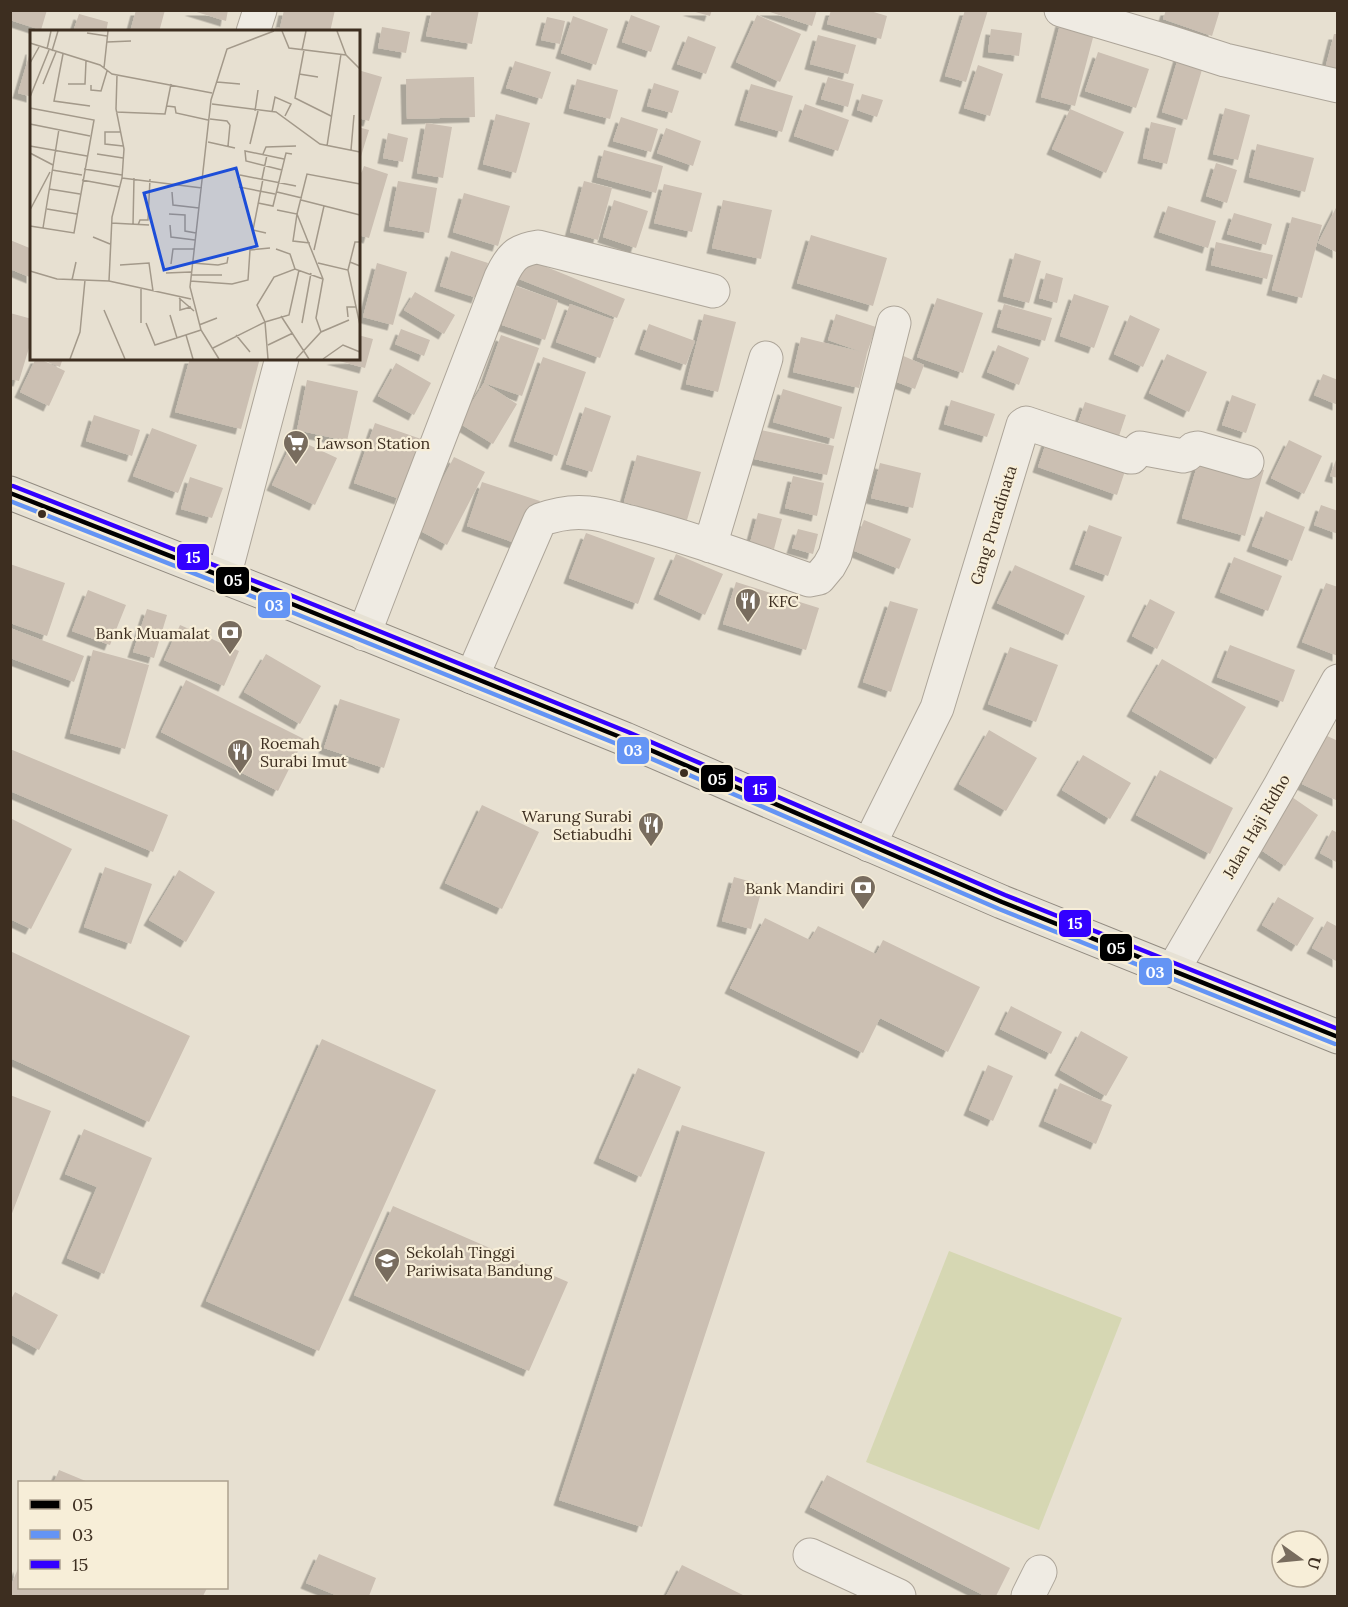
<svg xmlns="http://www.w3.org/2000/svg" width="1348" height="1607" font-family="Lora,serif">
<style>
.green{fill:#d6d7b3}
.building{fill:#cbbfb2;filter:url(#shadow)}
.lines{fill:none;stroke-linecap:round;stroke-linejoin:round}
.minor-casing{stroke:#ada599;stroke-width:35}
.major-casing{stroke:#928b80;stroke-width:35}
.minor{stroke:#efebe3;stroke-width:33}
.major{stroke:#e6e1d4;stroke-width:33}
.bus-1-casing{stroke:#f7eed8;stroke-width:9}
.bus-2-casing{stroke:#f7eed8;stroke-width:9}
.bus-3-casing{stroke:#f7eed8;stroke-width:9}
.bus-1{stroke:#000;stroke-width:4.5}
.bus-2{stroke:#6494f4;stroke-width:4.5}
.bus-3{stroke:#30f;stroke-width:4.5}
.bus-dot{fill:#3d2e20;stroke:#f7eed8;stroke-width:2}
.labels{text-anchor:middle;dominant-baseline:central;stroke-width:4.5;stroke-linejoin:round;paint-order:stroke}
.poi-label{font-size:16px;fill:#3d2e20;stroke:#f7eed8;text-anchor:start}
.street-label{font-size:16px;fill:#3d2e20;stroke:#f7eed8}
.inset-road{fill:none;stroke:#a3998a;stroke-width:1.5}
.view{fill:#1d4ed8;fill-opacity:0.15;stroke:#1d4ed8;stroke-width:3}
.inset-edge{fill:none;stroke:#3d2e20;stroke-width:3}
.line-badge{stroke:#f7eed8;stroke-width:2}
.badge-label{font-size:16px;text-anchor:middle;font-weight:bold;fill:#fff}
</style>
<defs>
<filter id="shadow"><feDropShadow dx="-5.5" dy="5.5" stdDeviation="0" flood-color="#0004"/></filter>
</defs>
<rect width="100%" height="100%" fill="#e7e0d1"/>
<path class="green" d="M949,1251L1122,1318L1039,1530L866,1462Z"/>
<path class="building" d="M10,10H47L41,30L10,20Z
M136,10H165L159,32H130Z
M190,10H228L226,21Z
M284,10H335L330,32H276L277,27L280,28Z
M432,10H479L472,44L426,36Z
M688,10H712L710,16Z
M764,10H817L812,26Z
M831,10H867L887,16L881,39L827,24Z
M965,10H988L966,82L945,76Z
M1166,10H1220L1212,36L1163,19Z
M79,14L108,22L106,32H73Z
M631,15L660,26L651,52L622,42Z
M757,15L801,34L780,82L736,62Z
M573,16L608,29L596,65L561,53Z
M547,17L565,21L560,44L541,40Z
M1061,21L1095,30L1075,106L1041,97Z
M382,27L410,32L406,53L378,48Z
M991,29L1022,33L1019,56L988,52Z
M1334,34H1338V81L1323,77Z
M818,35L856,45L848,74L810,64Z
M688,36L716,47L706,74L677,64Z
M31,49H32V97L18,93Z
M1098,52L1149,69L1136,108L1085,91Z
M1179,55L1204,63L1187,120L1162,112Z
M515,61L551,72L542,99L506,88Z
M978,65L1003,74L990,116L964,108Z
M358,70L382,77L369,121L358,118Z
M474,77L475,117L407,119L406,79Z
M828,77L854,84L848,107L821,99Z
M577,79L618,90L610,119L569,108Z
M654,83L679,91L672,113L647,106Z
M751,84L793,96L782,132L740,120Z
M862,94L883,100L877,117L857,110Z
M805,104L849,120L838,151L794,136Z
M1225,108L1250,115L1238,160L1213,154Z
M1070,109L1124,132L1106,173L1052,149Z
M496,114L530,123L516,173L483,164Z
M621,117L658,129L651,152L613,141Z
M1151,122L1176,128L1167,164L1143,158Z
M426,123L452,127L443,178L417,173Z
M358,127L369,130L359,163H358Z
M666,128L701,141L693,166L657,153Z
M388,133L408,138L403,162L383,158Z
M1257,144L1314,158L1305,192L1249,177Z
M604,150L663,166L656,193L597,177Z
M1216,163L1237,170L1227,203L1206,196Z
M364,166L388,174L369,238L358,235V182Z
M398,181L437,188L429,233L389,226Z
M584,181L612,188L598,240L570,232Z
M664,184L702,193L692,232L654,223Z
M464,193L510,206L498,246L453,232Z
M614,200L648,211L636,248L603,237Z
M723,200L772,210L761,259L712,248Z
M1338,204V253L1318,243Z
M1168,206L1216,221L1208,248L1159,232Z
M1234,213L1272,224L1266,245L1227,234Z
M1292,217L1322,225L1302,298L1272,290Z
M811,235L887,258L873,306L797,283Z
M10,240L32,249V278L10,269Z
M1216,242L1273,255L1267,279L1211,265Z
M451,251L488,263L477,298L440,286Z
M1015,253L1041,261L1029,303L1003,296Z
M522,257L625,299L617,318L514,277Z
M377,263L407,272L393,325L363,317Z
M1046,273L1063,278L1057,303L1039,298Z
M516,286L558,301L545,340L502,325Z
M415,292L455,315L444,334L404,310Z
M1074,294L1109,306L1094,348L1060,336Z
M937,298L983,313L963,373L917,357Z
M570,304L614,320L600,358L556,342Z
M1004,304L1052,318L1045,341L997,327Z
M10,313L32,319V338L19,381L10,379Z
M704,314L736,322L718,392L686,384Z
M836,314L876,327L867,353L859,388L793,372L801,337L862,352L828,340Z
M1130,315L1160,329L1143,367L1114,354Z
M649,324L695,341L686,365L640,349Z
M401,329L430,340L424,356L395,344Z
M358,335L373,339L365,368L332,359L358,358Z
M501,335L539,348L522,396L484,383Z
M998,345L1029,358L1019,385L987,372Z
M899,354L924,365L915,389L889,379Z
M1167,354L1207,372L1189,412L1149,393Z
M543,357L586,372L557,456L514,441Z
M36,358H63L60,367L40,359L65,371L49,406L20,392Z
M190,358H260L241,429L175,412Z
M396,363L431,383L414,415L378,396Z
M1323,374L1338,380V405L1314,395Z
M307,380L358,391L347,441L297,430Z
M484,383L517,404L493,444L459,423Z
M783,389L842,407L834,439L773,422Z
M1232,395L1256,404L1246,433L1222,425Z
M951,400L995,414L987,437L944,424Z
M1085,402L1126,415L1118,439L1077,426Z
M585,407L611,416L592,472L566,464Z
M94,415L140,430L132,456L86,441Z
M375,423L421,439L400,499L354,483Z
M152,428L197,445L178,493L133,476Z
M756,429L834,446L827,475L750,458Z
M1049,434L1128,462L1117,495L1038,467Z
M294,438L337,458L315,505L272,485Z
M1289,440L1322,456L1304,494L1271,478Z
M1201,452L1264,470L1245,536L1182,518Z
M637,455L701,472L687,520L624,502Z
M454,457L485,472L447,545L417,529Z
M1337,457H1338V478L1330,476Z
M880,463L921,473L913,508L871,498Z
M793,476L824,483L817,516L785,508Z
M190,477L223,488L212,518L181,509Z
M482,482L540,501L524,546L467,526Z
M1321,505L1338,511V534L1314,525Z
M1266,511L1305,527L1292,561L1252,546Z
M758,513L782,519L774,549L750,543Z
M864,520L911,539L899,569L852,550Z
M1089,525L1122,537L1108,576L1075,564Z
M798,529L818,534L813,554L792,548Z
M586,533L655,558L638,604L569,578Z
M676,554L723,574L705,615L659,594Z
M1234,557L1282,576L1268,611L1220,592Z
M10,564L65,583L47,636L10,623Z
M1015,565L1085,596L1068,635L997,603Z
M736,582L819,608L806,650L723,624Z
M1326,583L1338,587V656L1302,642Z
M88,590L126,605L110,645L72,631Z
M1150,599L1175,612L1157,649L1132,636Z
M890,601L918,609L891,692L863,682Z
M147,609L167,615L154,658L133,652Z
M180,625L239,651L224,686L164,660Z
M10,628L84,656L74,682L10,658Z
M1230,645L1295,670L1283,702L1217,677Z
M1010,647L1058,665L1036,722L988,704Z
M93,650L149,665L125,749L70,733Z
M266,654L321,686L300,724L244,692Z
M1162,659L1246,707L1216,759L1132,711Z
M186,680L304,739L278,791L161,732Z
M340,699L400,719L384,768L324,748Z
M989,730L1037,758L1006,811L959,784Z
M1325,735L1338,741V801L1302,784Z
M10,749L168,815L153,852L10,791Z
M1083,755L1131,783L1110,819L1062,790Z
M1160,770L1233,808L1210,854L1136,815Z
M1289,795L1318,815L1285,866L1255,846Z
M482,805L539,832L502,909L445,883Z
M10,818L72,849L31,929L10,919Z
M1332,830L1338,833V863L1320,853Z
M105,867L152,884L131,944L84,927Z
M179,870L215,892L186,942L149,920Z
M734,877L763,885L751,929L722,921Z
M1278,897L1314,918L1297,946L1262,925Z
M765,918L810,940L818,926L876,954L883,940L980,987L948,1052L880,1018L863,1053L730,988Z
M1327,921L1338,927V962L1312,948Z
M10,951L190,1036L149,1122L10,1058Z
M1011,1006L1062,1032L1051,1054L1000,1029Z
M1081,1031L1128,1057L1106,1096L1060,1070Z
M322,1039L436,1090L319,1351L206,1301Z
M988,1065L1013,1076L993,1121L969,1110Z
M638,1068L681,1087L641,1177L599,1158Z
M1060,1083L1112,1105L1096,1144L1044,1121Z
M10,1095L51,1111L11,1216H10Z
M682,1125L765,1152L642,1527L559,1500Z
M84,1129L152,1158L104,1274L67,1258L97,1187L65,1174Z
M393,1206L568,1282L529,1371L354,1295Z
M15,1292L58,1315L39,1350L10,1334V1301Z
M59,1470L88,1482H54Z
M827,1475L1010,1568L996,1596H985L810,1507Z
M319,1554L376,1578L369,1596H338L306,1583Z
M682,1565L745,1596H666Z
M19,1566L20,1588H207L203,1596H10V1588Z"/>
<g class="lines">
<defs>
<path id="minor" d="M1061,10L1166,41L1225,60L1338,86
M253,32L260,10
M710,546L766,358
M224,577L282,358
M364,634L501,277C510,258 516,250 538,247L713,291
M472,677L540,520C556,514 572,511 589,513C604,514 619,520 634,523C693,538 751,560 809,580L819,578L829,566L835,555L894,323
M869,845L937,708L1023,425L1026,423L1038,427L1130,457H1132L1140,448L1183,456L1187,455L1193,449L1198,448L1247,462
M1173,970L1280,786L1338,681
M810,1555L899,1596
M1028,1596L1040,1572"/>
<path id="major" d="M10,493L282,600L625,739L1002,902L1338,1037"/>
</defs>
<use href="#minor" class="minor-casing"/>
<use href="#major" class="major-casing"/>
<use href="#minor" class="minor"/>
<use href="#major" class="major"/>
<defs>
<path id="bus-1" d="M10,493L282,600L625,739L1002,902L1338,1037"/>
<path id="bus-2" d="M10,501L279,607L622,746L999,909L1335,1044"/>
<path id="bus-3" d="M13,486L285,593L628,732L1005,895L1338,1029"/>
</defs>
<use href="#bus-1" class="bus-1-casing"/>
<use href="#bus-2" class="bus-2-casing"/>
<use href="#bus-3" class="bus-3-casing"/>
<use href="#bus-1" class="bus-1"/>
<use href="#bus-2" class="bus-2"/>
<use href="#bus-3" class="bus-3"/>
</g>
<defs>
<symbol id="supermarket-pin" viewBox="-11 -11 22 30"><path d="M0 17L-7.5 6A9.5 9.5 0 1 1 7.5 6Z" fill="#786c5e" stroke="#f7eed8"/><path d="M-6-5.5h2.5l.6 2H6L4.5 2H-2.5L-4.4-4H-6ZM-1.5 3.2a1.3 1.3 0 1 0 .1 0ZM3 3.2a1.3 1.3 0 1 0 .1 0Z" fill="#fff"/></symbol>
<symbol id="restaurant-pin" viewBox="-11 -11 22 30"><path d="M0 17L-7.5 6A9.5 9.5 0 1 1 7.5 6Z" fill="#786c5e" stroke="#f7eed8"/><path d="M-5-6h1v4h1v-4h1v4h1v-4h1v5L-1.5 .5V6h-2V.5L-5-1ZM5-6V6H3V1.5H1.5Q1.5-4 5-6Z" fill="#fff"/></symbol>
<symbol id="bank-pin" viewBox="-11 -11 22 30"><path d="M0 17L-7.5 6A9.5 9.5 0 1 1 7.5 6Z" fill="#786c5e" stroke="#f7eed8"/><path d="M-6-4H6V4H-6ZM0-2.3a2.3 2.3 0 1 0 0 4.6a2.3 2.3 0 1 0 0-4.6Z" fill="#fff"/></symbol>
<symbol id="university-pin" viewBox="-11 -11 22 30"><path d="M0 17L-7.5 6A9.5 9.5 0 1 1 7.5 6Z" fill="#786c5e" stroke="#f7eed8"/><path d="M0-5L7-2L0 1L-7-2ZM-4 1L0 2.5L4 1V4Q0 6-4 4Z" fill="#fff"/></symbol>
</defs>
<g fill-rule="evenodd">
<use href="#supermarket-pin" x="281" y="428" width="30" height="40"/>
<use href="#restaurant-pin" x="733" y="586" width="30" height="40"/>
<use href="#bank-pin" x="215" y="618" width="30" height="40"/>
<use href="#restaurant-pin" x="225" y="737" width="30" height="40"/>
<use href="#restaurant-pin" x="636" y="810" width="30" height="40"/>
<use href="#bank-pin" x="848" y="873" width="30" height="40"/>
<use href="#university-pin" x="372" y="1246" width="30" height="40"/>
</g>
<g class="bus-dot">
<circle cx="42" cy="514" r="5"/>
<circle cx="684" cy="773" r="5"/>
</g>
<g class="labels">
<g class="poi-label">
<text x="316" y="443">Lawson Station</text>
<text x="768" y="601">KFC</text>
<text x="210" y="633" text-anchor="end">Bank Muamalat</text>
<text x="260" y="743">Roemah<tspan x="260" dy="18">Surabi Imut</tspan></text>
<text x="632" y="816" text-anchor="end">Warung Surabi<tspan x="632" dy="18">Setiabudhi</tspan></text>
<text x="844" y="888" text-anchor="end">Bank Mandiri</text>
<text x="406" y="1252">Sekolah Tinggi<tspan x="406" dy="18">Pariwisata Bandung</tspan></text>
</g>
<g class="street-label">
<text transform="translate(993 525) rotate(-73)">Gang Puradinata</text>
<text transform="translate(1256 826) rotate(-60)">Jalan Haji Ridho</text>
</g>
</g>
<g transform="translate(30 30)">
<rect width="330" height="330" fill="#e7e0d1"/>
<path class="inset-road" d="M252,1L259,18L316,25L330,39M307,1L316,25M57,3L77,6M77,12L101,11M0,13L70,35L82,44L182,63M17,19L21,1M272,20L276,1M274,20L265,68L301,86M22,21L28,1M33,24L24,71L60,76M0,33L9,17M74,38L78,1M269,44L288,47M187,52L210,54M13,54L26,22M38,54H55L56,31M61,55V60L71,61L77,41M0,67L19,20M182,74L246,82L290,114L330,122M137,76L145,77L146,83L178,90M0,78L64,90L44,203L0,196M225,81L228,60M86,82L135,84L141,54M242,82L245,67L261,74L255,86M180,89L197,91L200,95M0,94L60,106M90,102H75V114L93,116M178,112L205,118M220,114L228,81M0,116L57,126M198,116L200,95M297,116L311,24M321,120L324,85M0,123L23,135M67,124L93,128M233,124L236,117L266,116M54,139L92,145M22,140L52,145M252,140L216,131L215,121L254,129M210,145L266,156M92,148L172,158M232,149L237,125M233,149L223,200L236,203M52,150L90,157M209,157L245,164M19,159L50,164M142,162L143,175L169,178M247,162L272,168M271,170L330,185M228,173L243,176L256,123L262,124M17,179L47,184M0,180L20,142M247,180L267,184L263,211L280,213M139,184L155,185V201L166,203M81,193L119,195M103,195L104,148M108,195L110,190H118L120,149M140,195L141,207L165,210M13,198L29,99M63,207L80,214M246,219L260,224L265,239M284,220L294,176M320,232L325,212H330M162,233L188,235L197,233L198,227M288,233L318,240L330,295M141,234L143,219H164M90,235L119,233L123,261M318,240L320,232L330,236M0,241L27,249L79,251L161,269M136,243L161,242M161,245H192M42,250L46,232M79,251L82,187L92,148L94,119L86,79L87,45M160,251L202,254L218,250L220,220L240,218M111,258V293M149,268L164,281M150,268V280L161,277M74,280L95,329M140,285L147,308M251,286L279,329M318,287L317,277H326M116,293L125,315L171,300M272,293L281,243M169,295L187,288M291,302L286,288L293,249L267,184L277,144L330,154M156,305L163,329M206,305L220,322M238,315L263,303M183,318L235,292L259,285L269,240M40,329L50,302L55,250M189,329L171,300L160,257L181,70L197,19L244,1M238,329L235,292L227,275L244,247L265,239L293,249M266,329L291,302L319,290M293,329L313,315L330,322"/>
<path class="view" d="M206,138L227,216L134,240L114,163Z"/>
<rect width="330" height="330" class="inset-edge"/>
</g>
<g class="line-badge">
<rect x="176" y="543" width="34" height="28" rx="6" fill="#30f"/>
<rect x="215" y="566" width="35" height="29" rx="6" fill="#000"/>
<rect x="257" y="591" width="34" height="28" rx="6" fill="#6494f4"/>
<rect x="616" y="736" width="34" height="29" rx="6" fill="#6494f4"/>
<rect x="700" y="764" width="34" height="29" rx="6" fill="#000"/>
<rect x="743" y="775" width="34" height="28" rx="6" fill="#30f"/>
<rect x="1058" y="909" width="34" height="29" rx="6" fill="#30f"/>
<rect x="1099" y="933" width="34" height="29" rx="6" fill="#000"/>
<rect x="1138" y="957" width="35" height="29" rx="6" fill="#6494f4"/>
</g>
<g class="badge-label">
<text x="193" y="563">15</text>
<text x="233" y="586">05</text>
<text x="274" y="611">03</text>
<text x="633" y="756">03</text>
<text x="717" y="785">05</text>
<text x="760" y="795">15</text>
<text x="1075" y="929">15</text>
<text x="1116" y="954">05</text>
<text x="1155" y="978">03</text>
</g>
<rect width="1348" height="1607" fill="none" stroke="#3d2e20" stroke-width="24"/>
<rect x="18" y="1481" width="210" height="108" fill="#f7eed8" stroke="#ada18e" stroke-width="1.5"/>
<rect x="30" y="1500" width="30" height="9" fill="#000000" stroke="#ada18e" stroke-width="1.5"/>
<text x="72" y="1511" font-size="18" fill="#3d2e20">05</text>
<rect x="30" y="1530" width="30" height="9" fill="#6494f4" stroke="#ada18e" stroke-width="1.5"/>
<text x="72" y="1541" font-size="18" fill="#3d2e20">03</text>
<rect x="30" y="1560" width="30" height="9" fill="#3300ff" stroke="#ada18e" stroke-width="1.5"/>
<text x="72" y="1571" font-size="18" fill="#3d2e20">15</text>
<g transform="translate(1300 1559) rotate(105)"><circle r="28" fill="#f7eed8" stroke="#ada18e" stroke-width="1.5"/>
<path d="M0-4.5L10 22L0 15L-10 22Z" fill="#786c5e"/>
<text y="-9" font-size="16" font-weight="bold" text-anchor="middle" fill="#3d2e20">U</text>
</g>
</svg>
